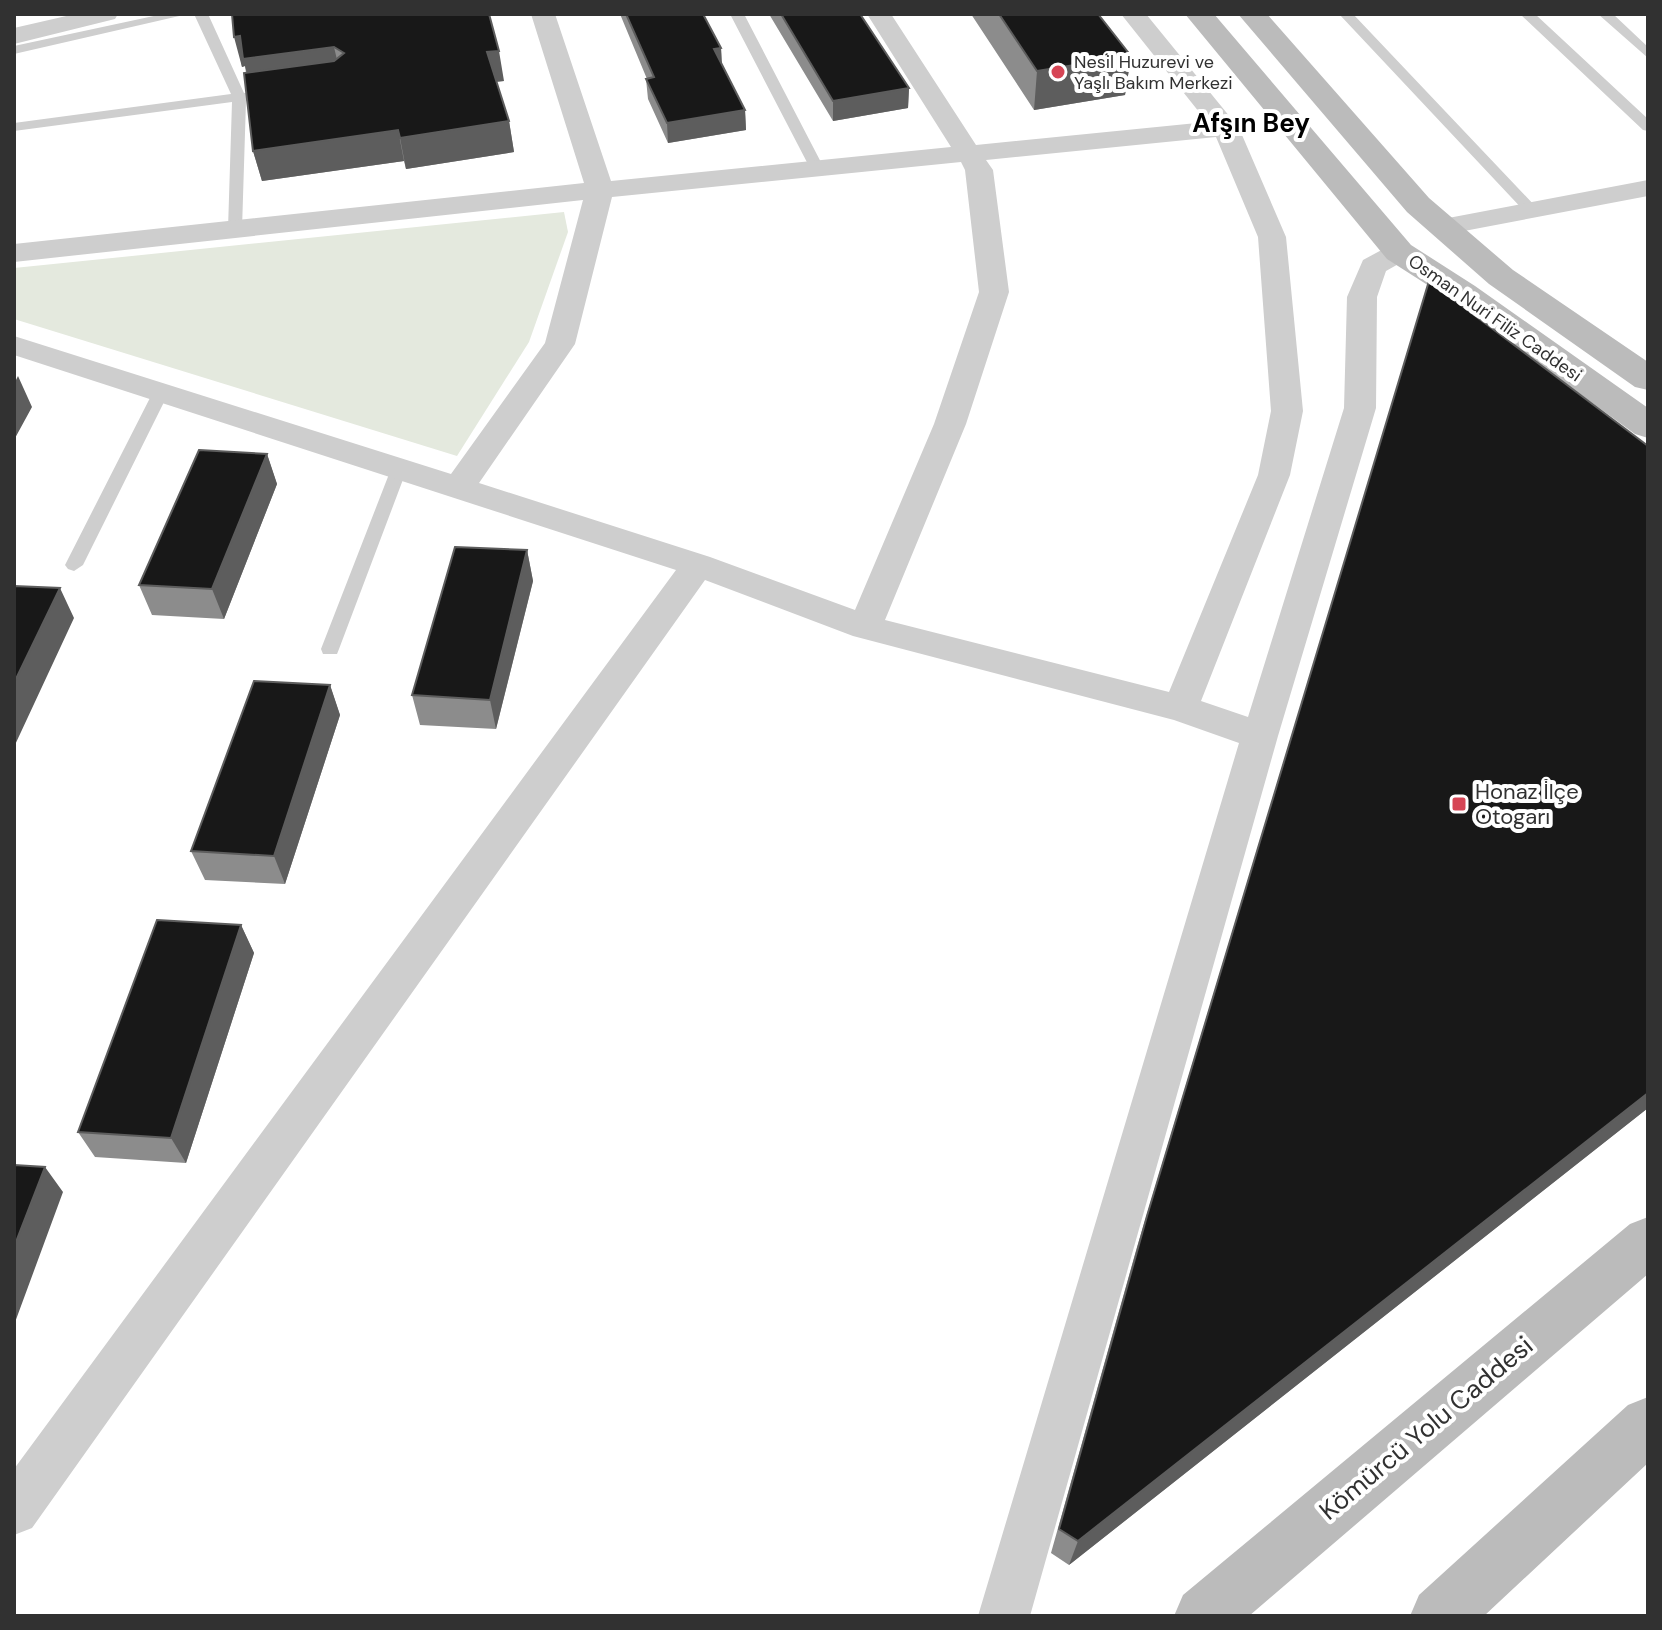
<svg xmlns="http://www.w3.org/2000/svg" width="1662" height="1630" font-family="'DM Sans',sans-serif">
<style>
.green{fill:#e4e9de}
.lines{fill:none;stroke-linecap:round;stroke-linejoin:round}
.lane{fill:#cecece;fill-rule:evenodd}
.street{fill:#cecece;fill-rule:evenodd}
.secondary{fill:#bbb;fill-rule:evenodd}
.wall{fill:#8c8c8c}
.shaded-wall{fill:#5d5d5d}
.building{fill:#181818;stroke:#5d5d5d;stroke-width:2}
.poi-dot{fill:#d64555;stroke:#fff;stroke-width:3}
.labels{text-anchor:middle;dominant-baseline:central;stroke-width:8;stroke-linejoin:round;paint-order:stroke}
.far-poi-label{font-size:18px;fill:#313131;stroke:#fff;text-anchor:start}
.far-street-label{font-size:18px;fill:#313131;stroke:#fff}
.poi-label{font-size:22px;fill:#313131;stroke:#fff;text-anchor:start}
.far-district-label{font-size:26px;font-weight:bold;fill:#000;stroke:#fff}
.near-street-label{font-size:26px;fill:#313131;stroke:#fff}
</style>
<rect width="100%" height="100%" fill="#fff"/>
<path class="green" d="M564,212L568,232L529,342L457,456L14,319V268Z"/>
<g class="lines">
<path class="lane" d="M163,14H188L14,54V46Z
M194,14H208L244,93L272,89L279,93L272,97L246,101L242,229L235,233L228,229L232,102L14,131V123L231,94Z
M730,14H744L825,170L823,173L818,174L811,170Z
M1339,14H1353L1536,207V213H1526Z
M1520,14H1535L1648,119V131L1643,130Z
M1598,14H1613L1648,47V58Z
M161,387L169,392L83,565L74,571L68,569L65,565L153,392Z
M399,463L407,469L339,649L337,654H323L321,649L391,469Z"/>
<path class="street" d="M75,14H118L115,19L14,44V28Z
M531,14H555L611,181L951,147L867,14H891L976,145L1207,122L1121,14H1146L1239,128L1286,237L1303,411L1290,475L1201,701L1248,717L1344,408L1347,297L1363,260L1389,246L1399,243L1409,246L1413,252L1409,258L1386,271L1377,297L1376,408L1278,736L1030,1616H978L1239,743L1174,720L853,636L705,580L32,1528L14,1535V1469L676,570L14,355V336L451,474L545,343L583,200L14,262V244L584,183ZM1216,137L1258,237L1271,411L1258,475L1169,692L885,620L966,424L1009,292L993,170L986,160ZM961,162L965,170L979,292L934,424L855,610L710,557L479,483L575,344L612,197Z
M1648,180V196L1443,235L1433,233L1429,227L1433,221L1443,219Z"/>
<path class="secondary" d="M1185,14H1214L1411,245L1475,286L1648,408V438L1635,434L1451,300L1387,259Z
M1238,14H1267L1429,198L1513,270L1648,362V390L1635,387L1489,284L1407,212Z
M1648,1217V1274L1249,1616H1174L1183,1595L1630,1224Z
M1648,1397V1463L1484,1616H1410L1419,1595L1628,1405Z"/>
</g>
<path class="wall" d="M232,14L504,81L496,82L509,121L514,152L406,169L404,161L262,181L253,151L246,73L245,66L242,67Z
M620,14H703L721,48L722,66L745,110L746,130L668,143L648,99L646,79H647Z
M769,14H860L909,88L908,108L833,121Z
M971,14H1098L1131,56L1125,95L1034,110Z
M1429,281L1648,446V1108L1069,1565L1051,1553L1137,1247Z
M267,454L277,484L224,619L152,615L139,585Z
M527,550L533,581L496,729L420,725L412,695Z
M330,685L340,715L285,884L205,880L191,851Z
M241,925L254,953L186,1163L95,1157L78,1132Z"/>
<path class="shaded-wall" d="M240,36L334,47L341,77L251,89L245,66L242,67L234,37Z
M721,48L722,68L714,49Z
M499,51L504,81L492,82L487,52Z
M1131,56L1125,95L1034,110L1037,71Z
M909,88L908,108L833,121V101Z
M745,110L746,130L668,143L667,123Z
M509,121L514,152L406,169L400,138Z
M398,130L404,161L262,181L253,151Z
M18,376L32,407L14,440V384Z
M267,454L277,484L224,619L212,589Z
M527,550L533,581L496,729L490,700Z
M60,588L74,618L14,747V683Z
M330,685L340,715L285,884L274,856Z
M241,925L254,953L186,1163L171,1138Z
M1648,1093V1108L1069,1565L1078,1541Z
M45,1167L63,1192L14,1325V1247Z"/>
<path class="building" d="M232,14H489L499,51L487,52L509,121L400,138L398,130L253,151L244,73L334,61L344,53L334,47L243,59L240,36L234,37Z
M626,14H703L721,48L714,49L745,110L667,123L646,79L654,77Z
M781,14H860L909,88L833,101Z
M999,14H1098L1131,56L1037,71Z
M1429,281L1648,446V1093L1078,1541L1059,1529L1147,1216Z
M199,450L267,454L212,589L139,585Z
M455,547L527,550L490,700L412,695Z
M14,586L60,588L14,683Z
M254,681L330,685L274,856L191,851Z
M157,920L241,925L171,1138L78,1132Z
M14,1165L45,1167L14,1247Z"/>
<g class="poi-dot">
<circle cx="1058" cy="72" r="8"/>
<rect x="1451" y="796" width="16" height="16" rx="4"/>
</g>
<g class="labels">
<g class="far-poi-label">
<text x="1074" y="62">Nesil Huzurevi ve<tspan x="1074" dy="21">Yaşlı Bakım Merkezi</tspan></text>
</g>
<g class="far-street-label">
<text transform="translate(1495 318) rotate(35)">Osman Nuri Filiz Caddesi</text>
</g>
<g class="poi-label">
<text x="1475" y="791">Honaz İlçe<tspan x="1475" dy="25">Otogarı</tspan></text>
</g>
<g class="far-district-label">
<text x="1251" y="123">Afşın Bey</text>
</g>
<g class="near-street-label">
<text transform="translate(1426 1428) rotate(-40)">Kömürcü Yolu Caddesi</text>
</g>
</g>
<rect width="1662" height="1630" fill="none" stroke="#313131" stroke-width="32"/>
</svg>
